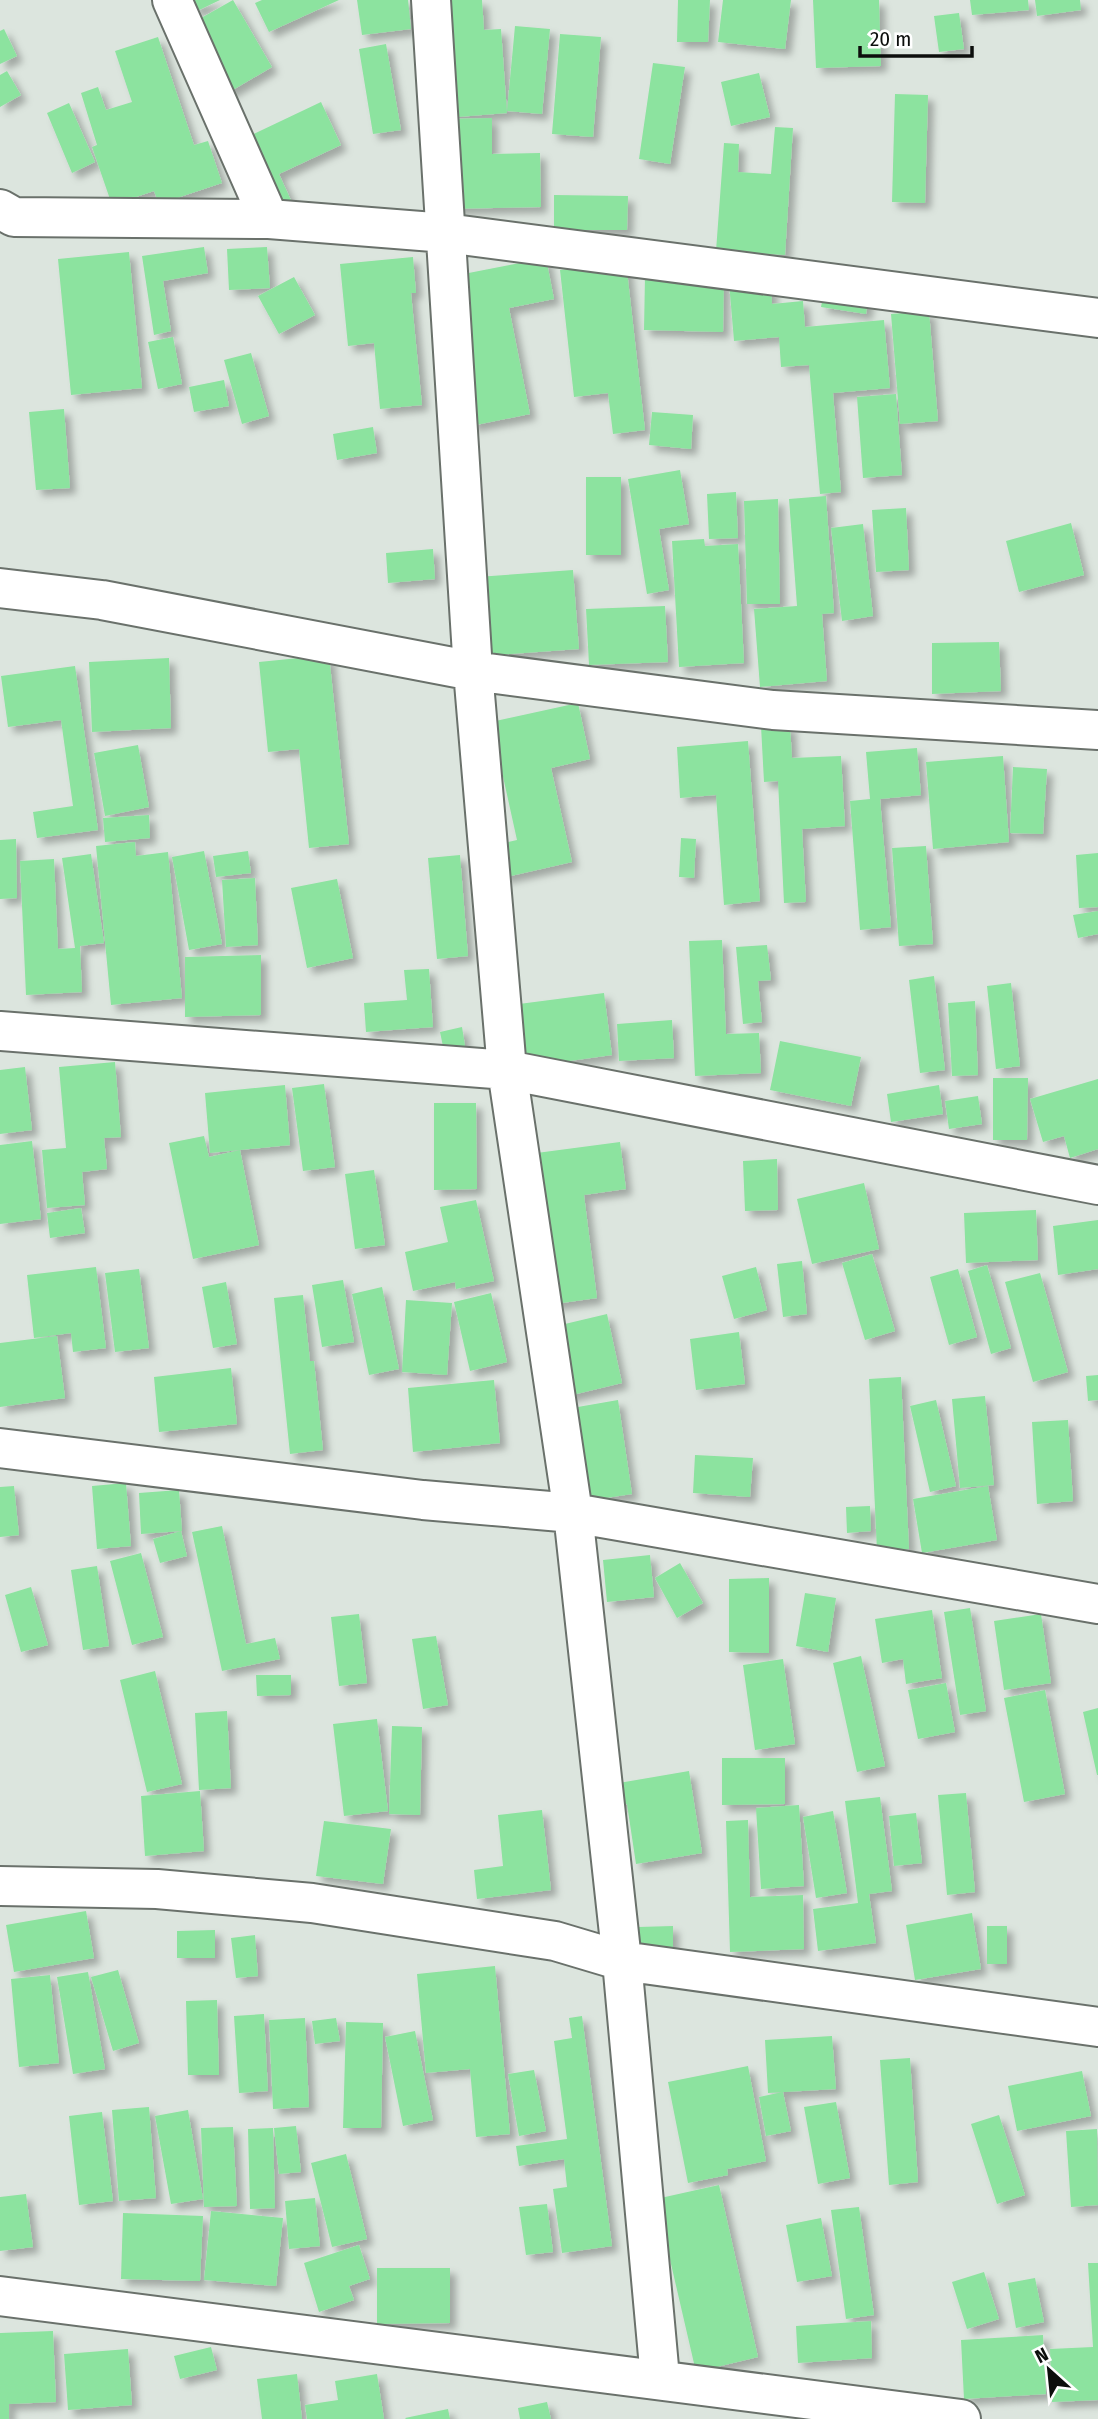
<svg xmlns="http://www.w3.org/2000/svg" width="1098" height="2419" font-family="'Fira Sans Condensed',sans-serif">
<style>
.building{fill:#8ce39f;filter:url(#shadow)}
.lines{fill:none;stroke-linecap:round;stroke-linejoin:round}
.minor-casing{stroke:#6a716b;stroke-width:42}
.minor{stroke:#fff;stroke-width:38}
</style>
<defs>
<filter id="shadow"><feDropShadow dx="6" dy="6" stdDeviation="3.5" flood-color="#0004"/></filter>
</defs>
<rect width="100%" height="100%" fill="#dce5de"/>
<path class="building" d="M190,0H220L195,12Z
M233,0L272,67L226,94L187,26Z
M262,0H339L269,32L255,3Z
M357,0H408L411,29L362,35Z
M436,0H482L484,30L501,29L507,113L445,118Z
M678,0H710L708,42H677Z
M723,0H791L785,49L718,42Z
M813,0H879L881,66L816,68Z
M970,0H1028L1029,10L972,15Z
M1035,0H1080L1081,10L1037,16Z
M959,13L964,49L939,52L934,16Z
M515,26L550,29L542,114L507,111Z
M4,29L17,56L0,64V31Z
M560,34L601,37L593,137L552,134Z
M158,37L194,145L208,141L222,183L159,204L154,191L112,205L92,147L97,145L81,93L98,87L106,110L132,102L115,51Z
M386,44L401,130L373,134L359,49Z
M653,63L685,67L670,164L639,159Z
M7,71L21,95L0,107V75Z
M759,73L770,117L731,126L721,82Z
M895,94L928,95L925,203L892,202Z
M321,102L341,145L279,174L295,209L277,217L241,140Z
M69,103L95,162L72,173L47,113Z
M492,118V154L540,153L541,207L448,209L446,119Z
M775,127L793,128L785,255L716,251L724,143L739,144L738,172L771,174Z
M554,195L628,196L627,230H554Z
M204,247L208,273L163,281L171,331L154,335L142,256Z
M267,247L270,288L229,290L227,249Z
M129,252L142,388L71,395L58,259Z
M413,257L416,293H411L422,405L380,409L374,343L348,346L340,264Z
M546,258L554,299L509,308L530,414L471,426L443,278Z
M626,262L645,430L613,434L608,393L574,397L560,270Z
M645,276L724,277L723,332L644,330Z
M294,277L315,315L279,334L258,296Z
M771,279L772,304L803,301L805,327L884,320L890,388L833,393L841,492L820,494L809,365L781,367L779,337L734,341L729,282Z
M826,281L870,288L866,314L821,307Z
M929,311L938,421L900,424L891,314Z
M173,337L182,384L158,389L148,342Z
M251,353L269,416L242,424L224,360Z
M224,380L229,406L194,412L189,387Z
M896,394L902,475L863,478L857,397Z
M64,409L70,488L36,490L29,412Z
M652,412L693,415L691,449L649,445Z
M373,427L377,453L337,460L333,434Z
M680,470L689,524L659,529L669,590L647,594L628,479Z
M586,477H621V555H586Z
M736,492L738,538L709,539L707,494Z
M826,496L834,613L822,614L827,681L760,687L754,609L797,606L789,499Z
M778,499L780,604H747L744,501Z
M906,508L909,570L876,572L872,510Z
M1071,523L1084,575L1019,592L1006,541Z
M863,524L873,616L842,621L831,528Z
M704,539L705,546L738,544L744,663L679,667L672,541Z
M433,549L435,579L388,583L386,553Z
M573,570L579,649L484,656L477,577Z
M665,606L668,662L589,665L586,609Z
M999,642L1001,691L932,694V643Z
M329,655L349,844L309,848L299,749L268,752L259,662Z
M169,658L171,728L92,732L89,662Z
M75,666L98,830L37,838L33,812L73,806L61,720L8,727L1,676Z
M578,703L590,759L551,768L572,862L502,878L495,845L517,840L491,722Z
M790,725L792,758L841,756L845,826L802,829L806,902L784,903L778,781L764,782L761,726Z
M748,741L760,901L724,905L716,795L680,798L677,747Z
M138,745L149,807L105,816L94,753Z
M917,748L921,795L880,799L891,927L860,930L850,801L870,799L866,752Z
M1003,756L1009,842L933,849L926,762Z
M1013,767L1047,769L1043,834L1010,833Z
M149,815L150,838L105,842L103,818Z
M681,838L696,839L694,878L679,877Z
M16,839L17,898L0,899V840Z
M135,842L136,856L168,852L182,998L111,1005L96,846Z
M926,846L933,944L899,946L892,848Z
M204,851L222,944L189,950L172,857Z
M248,851L251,873L216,877L213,856Z
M1098,853V907L1079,908L1076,855Z
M91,854L104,943L80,946L82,992L26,995L20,861L54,859L58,949L75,948L62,858Z
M460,855L468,956L437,959L428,858Z
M255,878L258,945L226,947L222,880Z
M337,879L353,958L307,968L291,888Z
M1098,911V934L1078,938L1073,915Z
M722,940L726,1034L759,1033L761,1073L695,1076L689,941Z
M767,945L771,980L758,981L762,1022L743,1024L736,947Z
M261,955V1015L185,1017V957Z
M429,969L433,1027L366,1032L364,1003L407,1000L404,970Z
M934,976L945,1070L920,1073L909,980Z
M1011,983L1020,1066L996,1069L987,986Z
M604,993L612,1055L527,1067L519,1004Z
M975,1001L978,1075L952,1076L948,1003Z
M672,1020L674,1058L619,1061L617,1024Z
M462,1027L466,1052L445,1056L440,1032Z
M780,1041L861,1057L851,1106L770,1090Z
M115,1062L121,1137L104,1138L107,1169L82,1172L85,1205L47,1208L42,1150L66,1148L59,1067Z
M25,1067L32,1130L0,1134V1070Z
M993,1078H1028L1027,1140H993Z
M1098,1079V1149L1070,1158L1064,1136L1043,1142L1030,1099Z
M324,1084L335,1167L303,1171L292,1088Z
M285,1085L290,1145L210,1153L205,1093Z
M939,1085L943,1114L891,1122L887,1094Z
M978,1096L982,1124L949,1129L945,1101Z
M434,1103H476L477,1189L434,1190Z
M204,1136L209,1157L240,1150L259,1245L193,1259L169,1143Z
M32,1141L41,1219L0,1224V1145Z
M620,1142L626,1189L584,1195L597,1298L548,1305L529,1154Z
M777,1159L778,1210L745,1211L743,1161Z
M374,1170L385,1245L355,1249L345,1174Z
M864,1183L879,1249L812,1264L797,1199Z
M476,1200L494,1281L456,1289L455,1282L413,1291L405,1252L448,1242L440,1207Z
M81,1208L85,1233L50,1238L47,1213Z
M1036,1210L1038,1260L966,1263L964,1213Z
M1098,1220V1269L1058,1275L1053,1226Z
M872,1254L895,1331L865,1340L842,1263Z
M802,1261L807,1314L783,1317L777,1264Z
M987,1265L1011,1348L991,1354L968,1271Z
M96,1267L106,1348L73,1352L71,1333L34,1338L27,1275Z
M756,1267L767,1310L734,1319L722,1276Z
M139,1269L149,1348L115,1352L105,1273Z
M958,1269L977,1337L949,1345L930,1277Z
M1040,1273L1068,1372L1033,1382L1005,1282Z
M343,1280L354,1342L322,1347L312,1285Z
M226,1282L237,1344L213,1348L202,1287Z
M382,1287L399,1369L369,1375L352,1294Z
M491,1293L507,1362L470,1371L454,1302Z
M303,1295L310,1361H314L323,1450L290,1454L274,1298Z
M406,1300L452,1303L447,1375L402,1372Z
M607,1314L622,1383L564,1397L548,1328Z
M739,1332L745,1384L696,1390L690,1339Z
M57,1336L65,1398L0,1407V1343Z
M231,1368L237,1424L159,1432L154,1377Z
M1098,1375V1400L1088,1401L1086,1376Z
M901,1377L909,1549L877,1551L869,1379Z
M494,1380L500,1443L413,1452L408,1388Z
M985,1396L994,1485L960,1488L952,1399Z
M618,1400L632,1494L586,1501L572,1408Z
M936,1400L956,1486L930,1492L910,1406Z
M1068,1420L1073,1501L1037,1504L1032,1422Z
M695,1455L753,1458L750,1497L693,1493Z
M126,1483L131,1546L97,1549L92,1486Z
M14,1486L19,1535L0,1537V1487Z
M988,1486L997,1540L922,1553L913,1499Z
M179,1490L182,1531L141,1534L139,1493Z
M870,1506L871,1531L847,1533L846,1507Z
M222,1526L246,1644L275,1638L280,1659L222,1671L192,1532Z
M181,1531L187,1556L160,1563L153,1539Z
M141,1553L163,1637L132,1645L110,1561Z
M650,1555L654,1597L607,1602L603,1560Z
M680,1563L703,1603L677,1618L655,1578Z
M97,1566L109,1646L83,1650L71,1570Z
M769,1578V1653L729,1652V1579Z
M31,1587L48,1645L21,1652L5,1595Z
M805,1593L836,1598L828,1652L796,1646Z
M970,1608L986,1711L960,1715L944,1612Z
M932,1610L942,1678L906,1684L903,1659L882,1663L875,1619Z
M359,1614L367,1683L339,1686L331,1617Z
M1041,1614L1051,1683L1004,1690L994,1621Z
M436,1636L448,1705L423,1709L412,1639Z
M861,1656L885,1766L857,1772L833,1663Z
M783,1659L795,1744L755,1750L743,1665Z
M155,1671L182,1784L147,1792L120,1680Z
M256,1675H291V1695L257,1696Z
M946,1683L955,1732L918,1739L908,1690Z
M1045,1690L1065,1794L1024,1802L1004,1698Z
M1098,1708V1775H1097L1083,1712Z
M227,1711L231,1788L199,1790L195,1713Z
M377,1719L388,1811L344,1816L333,1724Z
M392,1726L422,1727L420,1815L389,1814Z
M722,1758H785V1804L722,1805Z
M689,1771L702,1853L636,1864L627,1804L617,1806L613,1784Z
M200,1791L204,1851L145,1856L141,1796Z
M966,1793L975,1892L947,1895L938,1795Z
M880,1797L892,1891L869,1894L876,1943L818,1951L813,1909L858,1903L845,1801Z
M799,1805L804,1886L761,1889L756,1808Z
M542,1810L551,1890L477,1899L474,1870L503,1866L498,1815Z
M833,1811L847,1893L816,1898L803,1817Z
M916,1813L922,1863L894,1866L889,1816Z
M748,1820L750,1897L803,1895L804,1949L730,1952L726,1821Z
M324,1821L391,1829L383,1884L316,1876Z
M86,1911L94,1958L14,1972L6,1925Z
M972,1913L981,1969L915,1980L906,1925Z
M673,1926V1957H639L638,1927Z
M987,1926H1007V1964H987Z
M215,1930V1958H177V1931Z
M255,1935L258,1976L236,1978L231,1938Z
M495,1966L510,2134L476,2137L470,2069L426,2073L417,1974Z
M118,1970L139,2043L113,2051L91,1977Z
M88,1972L105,2069L73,2074L57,1977Z
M50,1975L59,2063L19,2067L11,1979Z
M217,2000L219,2075H188L186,2001Z
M264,2014L268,2091L239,2093L234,2016Z
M582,2016L612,2246L562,2253L553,2189L567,2187L564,2159L519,2166L516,2146L567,2139L554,2041L572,2038L569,2018Z
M305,2018L309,2107L273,2109L269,2020Z
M336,2018L340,2041L315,2044L312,2021Z
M346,2022L383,2023L381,2128H343Z
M415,2031L433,2120L403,2126L385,2037Z
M832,2036L836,2089L768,2093L765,2040Z
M910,2058L918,2182L889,2185L880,2060Z
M748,2066L766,2161L727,2169L728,2175L688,2183L668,2082Z
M534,2070L546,2131L519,2136L508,2074Z
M1082,2071L1091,2116L1017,2131L1008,2086Z
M783,2092L791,2131L766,2136L759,2097Z
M836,2102L850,2178L818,2184L804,2107Z
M149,2107L156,2198L119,2201L112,2110Z
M188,2110L203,2199L171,2204L155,2116Z
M102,2112L113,2201L79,2205L69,2116Z
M999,2115L1025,2195L997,2204L971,2124Z
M296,2126L301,2172L279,2174L274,2128Z
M233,2127L237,2206L204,2207L201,2128Z
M273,2128L275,2208L250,2209L248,2129Z
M1097,2129L1098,2205L1071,2207L1066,2131Z
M346,2154L367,2239L332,2247L311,2163Z
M719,2185L758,2357L696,2372L656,2199Z
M26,2194L33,2247L0,2251V2197Z
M315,2198L320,2246L289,2249L285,2201Z
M547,2204L553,2252L526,2255L519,2207Z
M859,2207L874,2315L846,2319L831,2210Z
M211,2211L283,2218L276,2286L204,2280Z
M123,2213L203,2216L200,2281L121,2279Z
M821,2218L832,2276L797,2282L786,2225Z
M359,2245L370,2279L349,2286L354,2300L319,2312L304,2263Z
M1088,2263H1098V2400L1052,2402L1050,2349L1093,2347Z
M377,2268H450V2323L377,2324Z
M984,2272L999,2319L967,2329L952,2282Z
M1035,2278L1044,2322L1016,2328L1008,2283Z
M871,2321L872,2358L798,2363L796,2326Z
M53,2331L56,2402L9,2404V2419H0V2333Z
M1043,2335L1046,2394L964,2399L961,2340Z
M211,2347L217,2370L180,2379L174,2356Z
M128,2349L132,2405L68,2410L64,2354Z
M297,2374L302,2419H262L257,2379Z
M377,2374L384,2419H307L305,2405L338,2400L335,2381Z
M547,2402L551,2419H520L518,2408Z
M448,2409L450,2419H406L405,2418Z"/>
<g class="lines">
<defs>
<path id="minor" d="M172,0L269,219
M431,0L473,671L507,1070L573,1513L622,1961L660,2378
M0,209L14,217L269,219L446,233L1098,318
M0,588L102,600L473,671L773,710L1098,730
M0,1031L507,1070L1098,1185
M0,1448L423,1500L573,1513L1098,1604
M0,1886L157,1889L312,1903L555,1941L622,1961L1098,2027
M0,2296L961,2419"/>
</defs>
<use href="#minor" class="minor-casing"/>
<use href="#minor" class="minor"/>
</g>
<g transform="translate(1049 2370) rotate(333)" stroke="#ffffff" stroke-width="5" paint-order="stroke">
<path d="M0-5L12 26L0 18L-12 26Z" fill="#0c0e0c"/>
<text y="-10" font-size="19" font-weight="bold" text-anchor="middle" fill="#0c0e0c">N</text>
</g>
<path d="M860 46v10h112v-10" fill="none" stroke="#0c0e0c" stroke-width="3.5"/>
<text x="870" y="46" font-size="21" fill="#0c0e0c" stroke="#ffffff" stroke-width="5" paint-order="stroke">20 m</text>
</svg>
